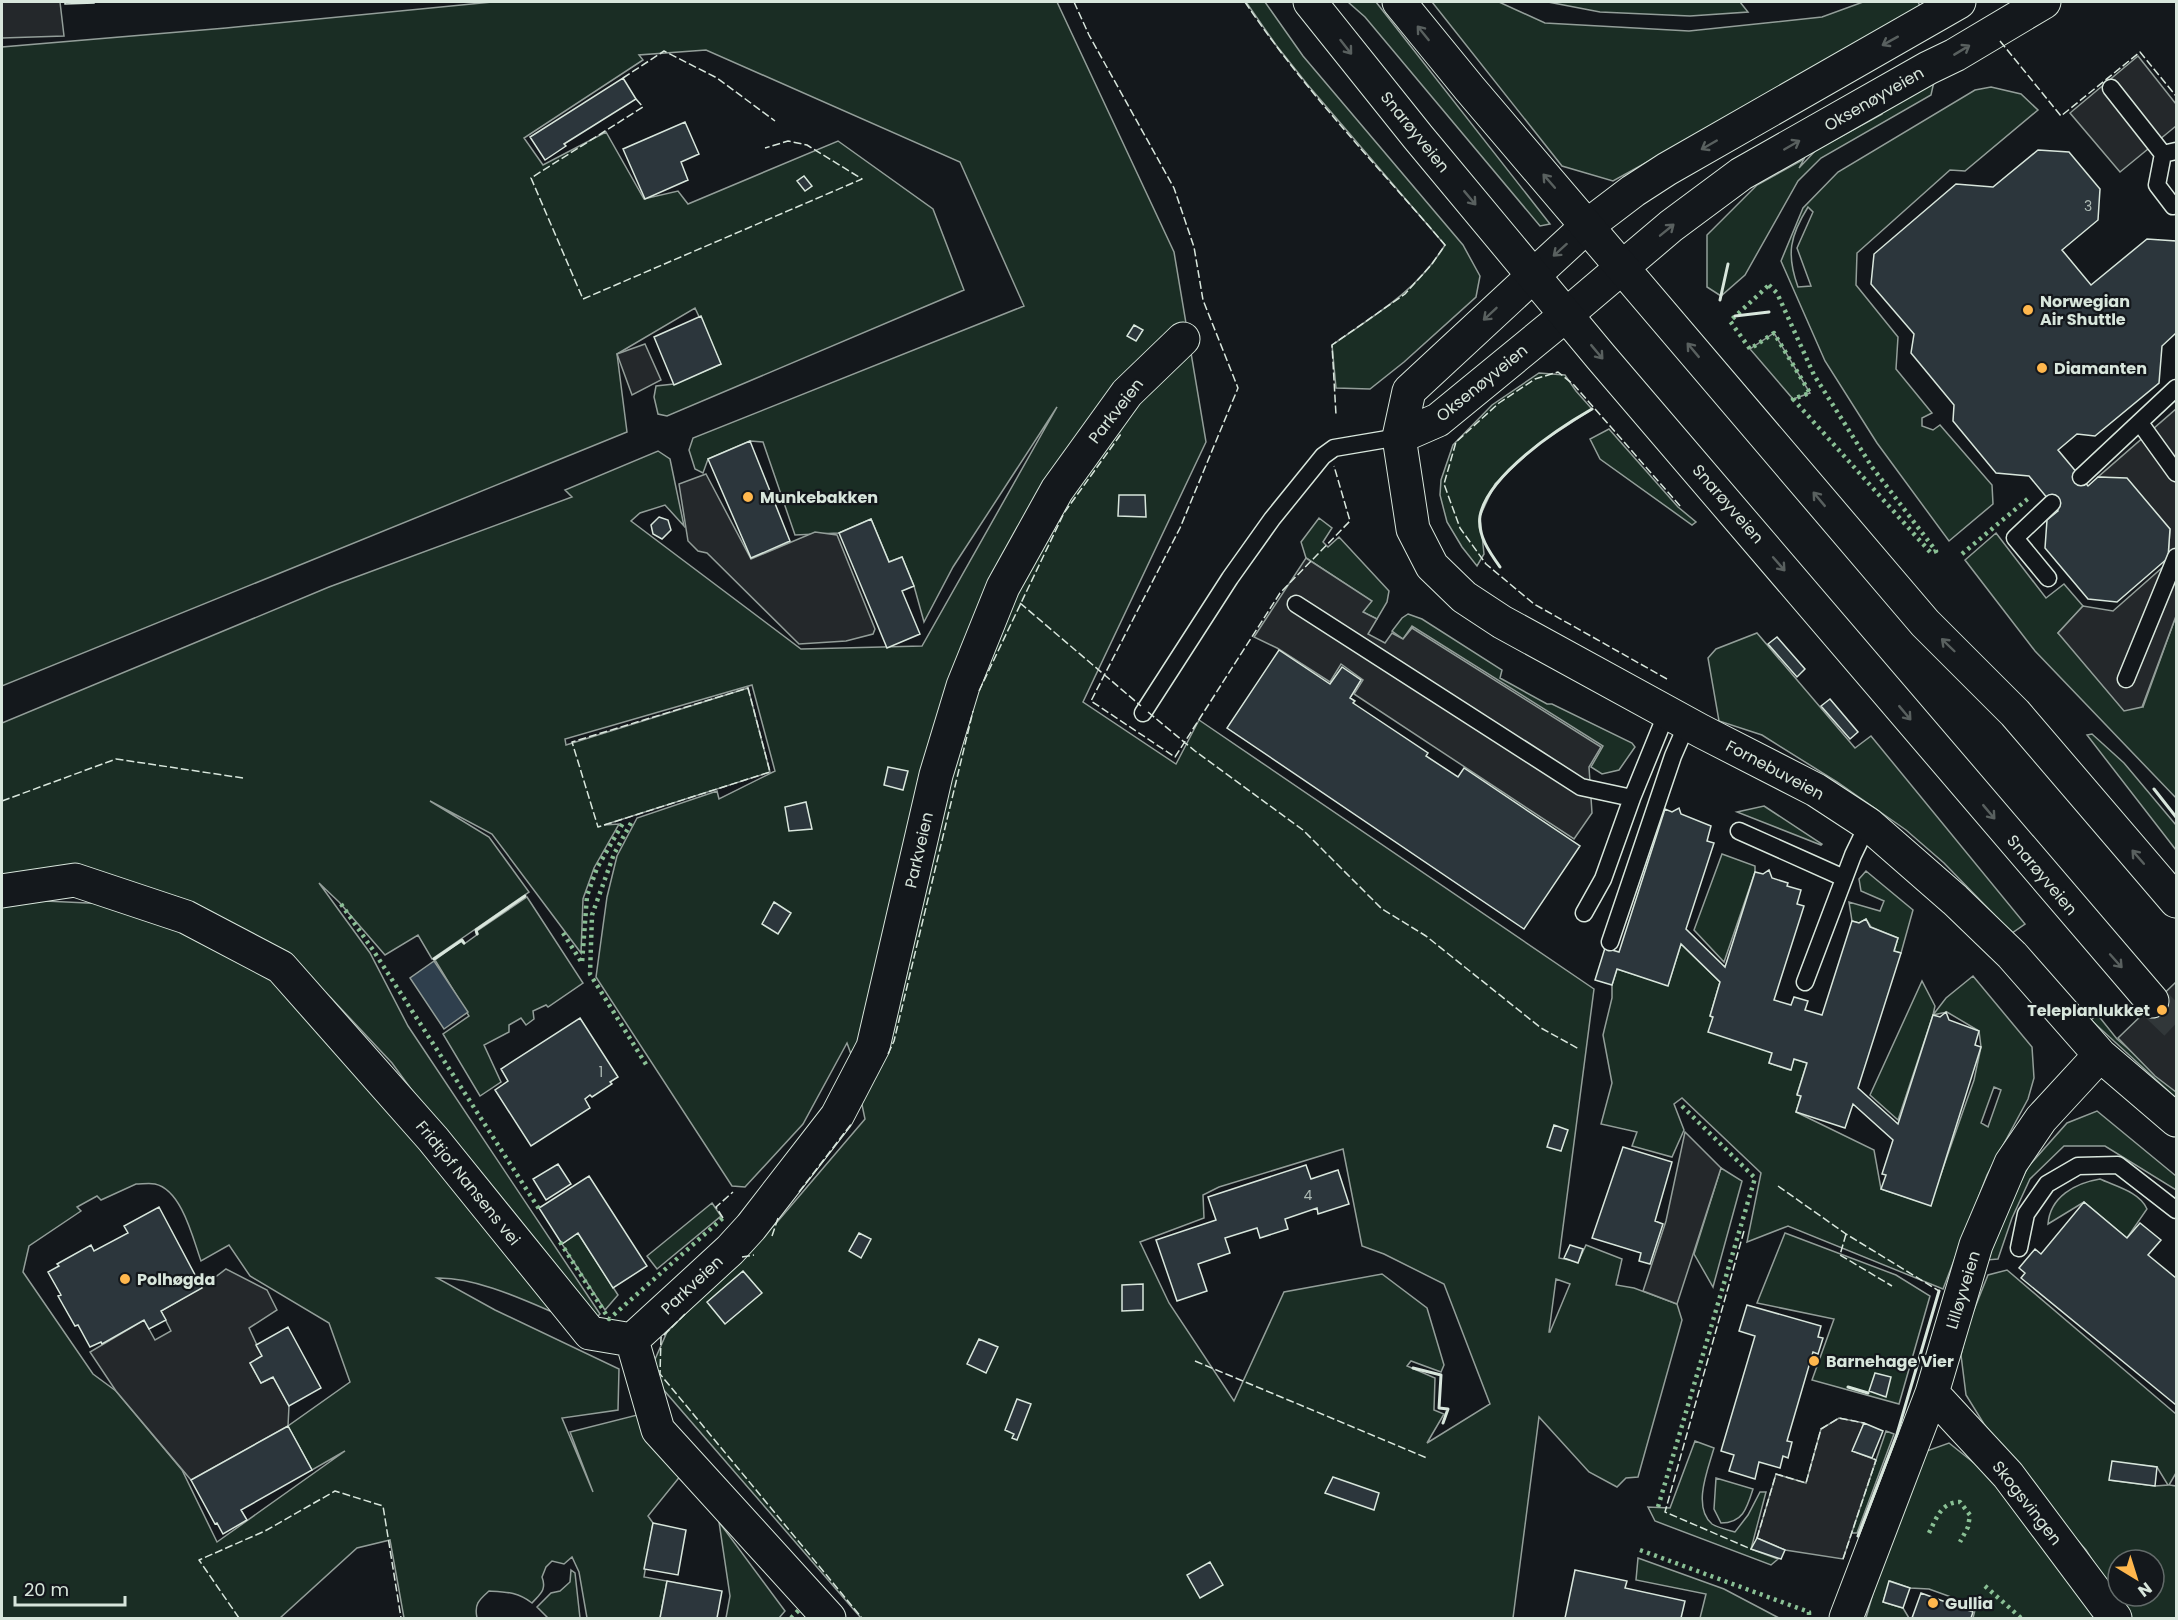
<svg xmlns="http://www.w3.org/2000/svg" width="2178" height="1620" font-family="Poppins,sans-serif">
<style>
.green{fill:#1a2d24;stroke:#939e99;stroke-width:1.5;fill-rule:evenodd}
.parking{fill:#24282b;stroke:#939e99;stroke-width:1.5}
.water{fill:#2f3f4d;stroke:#939e99;stroke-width:1.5}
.building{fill:#2c363c;stroke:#d8e6dc;stroke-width:1.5}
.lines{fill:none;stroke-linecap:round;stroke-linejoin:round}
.primary-tunnel{stroke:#313739;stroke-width:33;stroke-dasharray:33 16;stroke-linecap:butt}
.lane-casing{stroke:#d8e6dc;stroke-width:19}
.street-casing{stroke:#d8e6dc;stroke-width:35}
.secondary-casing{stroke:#d8e6dc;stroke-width:35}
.primary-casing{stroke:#d8e6dc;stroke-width:35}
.lane{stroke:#14181c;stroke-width:16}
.street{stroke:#14181c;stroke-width:33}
.secondary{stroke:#14181c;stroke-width:33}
.primary{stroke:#14181c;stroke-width:33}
.hedge{stroke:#8ac095;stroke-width:4.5;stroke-dasharray:3 4.5;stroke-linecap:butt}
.fence{stroke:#d8e6dc;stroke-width:1.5;stroke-dasharray:8 3;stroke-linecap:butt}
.wall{stroke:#d8e6dc;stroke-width:3}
.oneway{stroke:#59605f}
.poi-dot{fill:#ffb74d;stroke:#14181c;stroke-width:2}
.labels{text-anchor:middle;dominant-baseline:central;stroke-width:4.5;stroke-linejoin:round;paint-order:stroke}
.number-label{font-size:14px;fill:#adbab4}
.street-label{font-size:16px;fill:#d8e6dc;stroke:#14181c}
.poi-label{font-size:16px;font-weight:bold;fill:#d8e6dc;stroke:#14181c;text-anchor:start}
</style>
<rect width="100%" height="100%" fill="#14181c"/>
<path class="green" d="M492,2H1057L1174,252L1206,442L1083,702L1176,764L1199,720L1594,989L1559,1258L1578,1262L1586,1245L1622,1259L1616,1285L1634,1288L1677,1304L1682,1320L1638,1477L1626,1478L1617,1487L1589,1472L1539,1417L1513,1618H861L649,1373L667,1332L778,1221L865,1119L852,1057L847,1043L803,1124L745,1187L732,1186L596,977L607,897L617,856L637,818L717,791L719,799L775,771L752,685L565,739L566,745L748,688L770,772L604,825L619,824L594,868L583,899L581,953L492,834L430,801L489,837L529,892L432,959L418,935L385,955L339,902L319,883L370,953L408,1026L600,1314L590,1324L485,1190L392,1063L331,998L286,957L216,917L2,882V723L329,587L572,497L565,490L658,451L670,459L684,526L665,505L640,513L631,521L801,649L922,646L1057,407L953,567L924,622L914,586L902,557L889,562L871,519L839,533L795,535L763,442L750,441L708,459L703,473L695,469L689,450L693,438L1024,306L960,162L706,50L639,55L643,60L524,138L543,165L606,132L644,199L678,191L688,204L838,141L933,209L964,290L667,416L658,414L654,397L656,386L674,384L721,364L695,308L617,354L627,432L2,686V47L226,28ZM1343,1149L1362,1246L1384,1254L1444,1284L1490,1404L1427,1443L1444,1414L1434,1410L1435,1378L1407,1366L1411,1361L1441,1372L1444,1365L1427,1308L1382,1274L1284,1292L1234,1401L1169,1303L1140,1242L1204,1218L1203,1195L1219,1187ZM1556,1279L1570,1284L1550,1332H1549Z
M1246,2H1265L1303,56L1463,245L1480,276L1476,297L1404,362L1370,389L1336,388L1332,345C1376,314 1416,292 1445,245L1307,84L1276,45Z
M1348,2H1376L1550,224L1540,226L1365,17Z
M1432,2H1499L1545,23L1689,31L1822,17L1863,2H1918L1922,10L1613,181L1562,166Z
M1548,2H1740L1748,12L1690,16L1600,12Z
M1935,77L1931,95L1821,158L1798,181L1745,275L1721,296L1707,287V235L1757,185L1804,159L1799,168L1816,150L1882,114L1881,109Z
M1991,87L2021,94L2038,110L1965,171L1950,170L1857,253L1856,285L1898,337L1896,369L1932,413L1922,418V426L1933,430L1940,425L1992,485L1993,504L1949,541L1877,443L1825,361L1781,261L1803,208L1838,172L1975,90ZM1808,207L1813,212L1797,248L1811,286L1798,287C1786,254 1790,236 1808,207Z
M1774,333L1810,393L1793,399L1750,349Z
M1539,373L1565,375L1576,391L1592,409L1537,445L1495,484L1480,516L1484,554L1477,566L1462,547L1447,522L1440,495L1441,480L1453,445L1492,405Z
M1609,429L1678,507L1696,522L1692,525L1600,459L1590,439Z
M1319,518L1332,528L1323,542L1328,547L1339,537L1389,591L1387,602L1377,619L1363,612L1371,601L1306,558L1301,542Z
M1996,533L2046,598L2064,584L2083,606L2058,633L2143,707L2176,616V798L2035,651L1965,560Z
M1408,614L1422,619L1502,670L1500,678L1547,704H1552L1632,743L1635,747L1619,770L1602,774L1591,767L1603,746L1412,626L1403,639L1392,631L1402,618Z
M1757,633L1855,748L1871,736L2025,924L2012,933L1944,863L1906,830L1837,782L1762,735L1719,721L1708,658L1716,649Z
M2092,734L2124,763L2176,825V850L2087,735Z
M1764,806L1822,844L1821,845L1737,812Z
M1722,854L1755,866V872L1724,962L1694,930Z
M1866,871L1913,910L1901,953L1894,951L1898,938L1871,927L1866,919L1859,923L1852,921L1849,902L1880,911L1884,901L1861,891L1859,879Z
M527,897L583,983L548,1007L546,1005L533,1011L534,1019L526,1025L521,1018L509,1025V1032L484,1045L501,1082L480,1096L443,1034L469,1016L435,960L461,941L464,944L478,934L477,931Z
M2,899L109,904L213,938L298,997L557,1314C522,1299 475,1277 437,1278L495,1310L619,1369L618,1410L562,1418L593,1492L570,1432L641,1414L682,1474L648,1516L653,1523L644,1577L667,1581L660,1618H587L579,1572L572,1557L564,1564L552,1561L546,1567L542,1577C547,1590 540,1594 532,1603C518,1592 507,1592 489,1591C479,1600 474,1604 477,1618H404L390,1540L357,1548L280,1618H2ZM136,1184C142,1184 150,1183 155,1184C182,1190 193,1239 201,1261L229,1245L250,1276L329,1323L350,1382L288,1426L312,1470L345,1451L217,1542L182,1470L116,1391L93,1374L23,1272L29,1246L81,1211L77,1207L97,1196L101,1200Z
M1681,944L1720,982L1710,1016L1772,1053L1769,1063L1790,1070L1794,1059L1807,1063L1797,1094L1801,1096L1796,1112L1874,1150L1881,1189L1930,1205L1974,1080L1981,1047L1979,1031L1947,1012L1933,1015L1898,1120L1870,1095L1922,981L1935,1006L1933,1015L1946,998L1973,976L2032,1047L2034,1078L2028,1099L1987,1175L1943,1289L1788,1226L1747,1242L1761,1173L1682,1098L1674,1104L1684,1130L1672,1157L1632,1146L1637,1132L1601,1124L1612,1083L1603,1035L1612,998V985L1617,969L1668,985ZM1994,1087L2001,1090L1988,1127L1981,1123Z
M2097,1014L2117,1039L2176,1090V1098L2091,1020Z
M2097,1111L2176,1176V1190L2105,1146H2064L2030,1179L2012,1218L1998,1259L1987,1260L2006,1212L2028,1167L2067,1123Z
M1721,1168L1742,1181L1713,1287L1694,1254Z
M2100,1179C2115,1186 2140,1192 2147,1209L2127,1238L2084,1202L2048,1224C2050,1197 2075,1183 2100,1179Z
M712,1203L721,1216L657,1269L647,1256Z
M578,1233L618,1295L605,1310L562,1244Z
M1785,1233L1896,1275L1930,1296L1899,1404L1812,1380L1834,1319L1757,1303Z
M2007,1270L2176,1414V1473L2169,1485L2176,1486V1618H2128L2086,1550L2039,1497L1984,1424L1966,1395L1961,1355L1968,1325L1988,1275ZM2112,1462L2157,1467L2168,1485L2155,1486L2110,1480ZM2118,1560H2154V1596H2118Z
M1886,1431L1894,1434L1857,1533H1851Z
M1695,1441L1714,1448C1708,1469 1692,1507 1712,1524C1718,1528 1728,1530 1735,1532L1748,1515L1760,1492H1766L1751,1549L1778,1559L1771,1565L1655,1521L1648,1507L1670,1508Z
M1949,1443L1998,1482L2101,1618H1973L1976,1606L1929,1589L1910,1588L1890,1581L1883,1602L1903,1608L1909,1618H1866L1879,1572L1921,1453Z
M1716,1478L1753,1489C1747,1508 1743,1523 1721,1523L1714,1509Z
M719,1522L785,1611L779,1618H726L730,1596Z
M1638,1558L1724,1589L1779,1618H1700L1706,1594L1636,1580Z
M571,1570L575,1573L580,1618H548L537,1607L551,1593L560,1591L570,1582Z"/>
<path class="parking" d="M2,2H60L64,36L2,38Z
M2138,56L2176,104V126L2120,172L2070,113Z
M645,344L661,380L632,395L617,354Z
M2176,409V616L2142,707L2124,711L2058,633L2083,606L2113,611L2164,566L2168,558L2170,529L2127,479L2098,477Z
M706,474L751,559L815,532L837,535L875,629L873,634L846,641L799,644L707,553L698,551L688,541L679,484Z
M1306,558L1372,601L1363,612L1377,619L1368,634L1385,643L1392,633L1403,639L1412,628L1601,747L1589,767L1592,813L1574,839L1354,694L1363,680L1341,664L1330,682L1277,648L1254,637Z
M2176,982V1092L2155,1076L2118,1038Z
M1685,1132L1721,1168L1677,1304L1643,1291L1666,1221Z
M226,1269L267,1290L277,1310L249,1328L262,1356L250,1363L261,1383L273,1377L289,1406L288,1426L191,1480L116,1391L90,1352L144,1320L155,1340L171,1331L161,1311L202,1287Z
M1839,1418L1864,1423L1853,1451L1876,1460L1843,1559L1785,1550L1757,1538L1776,1474L1806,1483L1821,1429Z"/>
<path class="water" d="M434,961L468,1012L444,1029L410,978Z"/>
<path class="building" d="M65,2H94V3L65,4Z
M623,78L636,99L564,144L566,146L545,160L530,137Z
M685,122L699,154L681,162L688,180L645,199L623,149Z
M2038,150L2069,152L2100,189L2098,220L2062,250L2091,285L2147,239L2176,241V333L2162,346L2159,383L2095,436L2077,434L2058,450L2088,486L2098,477L2127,478L2170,529L2168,558L2117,602L2088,599L2045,548L2047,520L2058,511L2029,476L1996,473L1953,421L1954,405L1911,353L1914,334L1871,284L1874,254L1956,184L1993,187Z
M804,176L812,186L805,191L797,181Z
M701,316L721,364L674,385L654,337Z
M1134,325L1143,330L1136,341L1127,336Z
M750,441L790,541L751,558L708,459Z
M1119,495H1145L1146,517L1118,516Z
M659,517L668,520L671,530L662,539L653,534L651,525Z
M871,519L889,562L902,557L914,586L902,591L920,634L887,648L839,533Z
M1777,637L1805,669L1797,677L1768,644Z
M1279,650L1330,684L1342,667L1361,680L1350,698L1355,701L1353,703L1428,753L1426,756L1458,777L1464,768L1580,846L1524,929L1227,728Z
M1830,699L1858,732L1850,739L1821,706Z
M888,767L908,771L903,790L884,785Z
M806,802L812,829L789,831L785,807Z
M1679,808L1681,814L1711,826L1707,841L1714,843L1686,929L1725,967L1755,872L1763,874L1769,870L1772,878L1788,883L1787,886L1801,890L1797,904L1804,906L1774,1000L1791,1005L1794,997L1808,1001L1805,1010L1822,1015L1852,921L1859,923L1866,919L1870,927L1898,938L1894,951L1901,953L1858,1088L1898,1124L1933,1015L1940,1017L1946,1012L1949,1020L1979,1031L1975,1045L1981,1047L1931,1206L1881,1189L1886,1175L1882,1174L1893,1140L1853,1104L1845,1128L1796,1112L1801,1096L1797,1095L1807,1063L1794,1059L1791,1070L1769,1063L1772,1053L1708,1032L1713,1017L1710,1016L1720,982L1681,944L1668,986L1617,969L1612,985L1595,980L1605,948L1619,952L1665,809L1672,812Z
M774,902L791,913L778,934L762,924Z
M580,1018L618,1077L610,1082L612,1084L592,1097L590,1095L585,1099L590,1108L531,1146L495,1090L508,1081L501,1069Z
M1554,1125L1568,1130L1561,1151L1547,1147Z
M1623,1147L1672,1162L1655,1221L1663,1224L1650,1264L1639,1261L1641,1253L1592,1238Z
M558,1164L571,1184L546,1200L533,1179Z
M1306,1165L1311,1179L1338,1170L1349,1204L1318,1214L1317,1208L1285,1219L1288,1229L1260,1238L1257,1228L1225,1238L1230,1253L1198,1264L1207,1291L1177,1301L1156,1240L1216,1220L1208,1197Z
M589,1176L647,1266L613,1288L578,1233L562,1244L539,1208Z
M2084,1202L2127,1238L2140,1223L2161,1240L2148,1255L2176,1278V1405L2021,1278L2025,1273L2019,1268L2035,1249L2041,1254Z
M159,1207L202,1288L161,1311L166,1320L149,1329L144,1320L102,1344L101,1342L90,1347L78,1325L75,1326L58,1296L61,1295L48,1272L59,1266L57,1264L91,1245L94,1251L128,1233L124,1226Z
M859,1233L871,1239L861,1258L849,1251Z
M1570,1245L1583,1249L1578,1263L1564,1258Z
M743,1271L762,1293L725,1324L707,1302Z
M1143,1284V1310L1122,1311V1285Z
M1747,1305L1821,1326L1818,1337L1823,1338L1818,1354L1813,1352L1787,1441L1792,1442L1788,1458L1783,1456L1780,1468L1759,1462L1755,1479L1729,1471L1734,1455L1721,1451L1755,1336L1739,1331Z
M288,1327L321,1388L289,1406L273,1377L261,1383L250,1363L262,1356L256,1345Z
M979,1339L998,1347L986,1373L967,1364Z
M1875,1373L1891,1377L1886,1397L1869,1391Z
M1017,1399L1031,1404L1017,1440L1012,1438L1014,1434L1005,1430Z
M1864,1423L1883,1431L1872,1458L1852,1451Z
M288,1426L312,1470L241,1510L247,1520L223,1534L217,1523L215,1524L191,1480Z
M2112,1461L2157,1467L2155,1486L2109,1480Z
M1333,1477L1379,1493L1374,1510L1325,1493Z
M653,1523L686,1530L678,1575L644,1569Z
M1757,1538L1785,1550L1781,1559L1751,1549Z
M1210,1562L1223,1585L1200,1598L1187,1575Z
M1575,1570L1627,1581L1625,1588L1685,1601L1681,1618H1565Z
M667,1581L722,1591L717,1618H660Z
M1889,1581L1910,1588L1903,1608L1883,1602Z
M1921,1593L1973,1612L1971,1618H1912Z"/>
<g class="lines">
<path class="primary-tunnel" d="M2152,1001L2176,1024"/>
<defs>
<path id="lane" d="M2111,88L2163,154L2176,151
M2163,154L2157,185L2173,206L2176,205
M2140,423L2176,473
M2081,477L2176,388
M2048,578L2015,538L2052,503
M1296,604L1581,787L1632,798
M2126,679L2176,557
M1143,713L1230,578L1272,519L1323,456L1334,448L1399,437
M1739,831L1844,878
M1584,913L1603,879L1632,798L1667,712
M1610,942L1673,756L1687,724
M1805,982L1853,855L1868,824
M2019,1248L2026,1214L2047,1184L2078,1166L2118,1165L2176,1210"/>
<path id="street" d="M1534,275L1409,391L1399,437L1413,529L1432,566L1464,597L1502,622L1701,731L1816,790L1868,824L1955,900L2012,955L2100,1055L2176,1120
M1399,437L1438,420L1566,315
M2,891L75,880L186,917L281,967L433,1139L590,1333L632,1340
M632,1340L730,1250L751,1227L837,1116L873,1047L936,775L963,686L1003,587L1057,490L1127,393L1183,339
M632,1340L658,1430L829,1618
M1932,1393L2008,1475L2115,1618
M1846,1618L1932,1393L1976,1245L2011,1163L2041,1119L2100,1055"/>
<path id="secondary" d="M1534,275L1587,226L1633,191L1667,169L1959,2
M1566,315L1671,226L1741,174L1928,68L1955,55L2044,2"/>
<path id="primary" d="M1310,2L1418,137L1601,357L2152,1001
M1399,2L1470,89L1925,623L2015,713L2176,901"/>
</defs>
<use href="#lane" class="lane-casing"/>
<use href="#street" class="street-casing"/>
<use href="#secondary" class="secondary-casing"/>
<use href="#primary" class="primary-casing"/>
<use href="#lane" class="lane"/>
<use href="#street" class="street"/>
<use href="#secondary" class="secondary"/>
<use href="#primary" class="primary"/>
<path class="hedge" d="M1769,285L1777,293L1814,375L1872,467L1936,551L1931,553L1793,399L1810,393L1774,333L1750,349L1730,321Z
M1962,554L2030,497
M631,823L614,854L592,915L590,974L647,1066
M341,904L373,950L541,1212
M563,933L582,963L587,896L597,868L623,823
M560,1242L609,1319L723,1218
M1658,1507L1755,1178L1681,1105
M1929,1533C1936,1519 1941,1502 1960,1502L1970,1515L1968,1527L1960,1542
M1640,1550L1809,1612V1618
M1985,1586L2021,1618
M791,1618L801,1608"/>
<path class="fence" d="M1074,2L1089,35L1174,188L1194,247L1203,300L1238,388L1180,528L1091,701L1175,757L1280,593L1350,521L1334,466
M1245,2C1303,89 1377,165 1445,245L1432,264L1405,294L1332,345L1336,415
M1629,2H1638
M2000,41L2061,116L2140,52L2176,96
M623,78L664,51L717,78L775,121
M636,99L643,107L531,178L583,299L862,179L807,145L788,141L765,148
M1020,603L1141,706
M1667,679L1534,604L1486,564L1460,528L1444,484L1456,442L1499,403L1535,379L1558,372L1574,385L1681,507
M748,688L770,772L598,827L572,742Z
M979,691L1064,513L1121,434
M1148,712L1195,751L1303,830L1382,909L1426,936L1541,1028L1579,1049
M2,801L116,759L243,778
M888,1054L894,1041L973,711
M1778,1186L1846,1234L1939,1291
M799,1192L852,1123
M723,1218L716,1207L733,1192
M1744,1231L1665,1512L1751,1549
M1846,1234L1840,1255L1892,1286
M772,1236L778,1218
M742,1257L754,1255
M685,1314L661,1338L660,1374L862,1618
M1195,1361L1427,1458
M1757,1538L1776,1474L1806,1483L1821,1429L1839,1418L1864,1423
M1843,1559L1876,1460L1872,1458
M239,1618L199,1560L265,1531L335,1491L383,1506L401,1618"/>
<path class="wall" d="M1720,300L1728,264
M1735,316L1769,312
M1500,567C1490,553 1477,535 1480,516C1488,475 1557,429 1592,409
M2154,789L2176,817
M477,934L476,930L525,896
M434,959L462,940L464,943
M1413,1368L1441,1375L1439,1408L1448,1409L1443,1423
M1848,1387L1868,1393
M1858,1536L1897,1434L1939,1291"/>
</g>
<defs><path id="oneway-shaft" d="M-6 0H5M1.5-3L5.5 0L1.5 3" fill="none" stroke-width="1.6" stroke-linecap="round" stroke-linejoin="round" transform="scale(1.5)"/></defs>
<g class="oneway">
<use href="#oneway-shaft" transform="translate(1423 33) rotate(-129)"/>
<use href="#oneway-shaft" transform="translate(1890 41) rotate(151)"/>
<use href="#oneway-shaft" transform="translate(1346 47) rotate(52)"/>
<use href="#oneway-shaft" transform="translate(1962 50) rotate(-31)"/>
<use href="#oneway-shaft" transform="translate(1709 145) rotate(150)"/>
<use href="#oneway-shaft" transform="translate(1792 145) rotate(-30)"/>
<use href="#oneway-shaft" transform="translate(1549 181) rotate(-131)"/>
<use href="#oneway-shaft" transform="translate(1470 198) rotate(50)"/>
<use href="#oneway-shaft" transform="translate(1667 230) rotate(-39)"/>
<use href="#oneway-shaft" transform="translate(1560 250) rotate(138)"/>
<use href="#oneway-shaft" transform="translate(1490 314) rotate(137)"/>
<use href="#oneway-shaft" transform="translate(1693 350) rotate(-130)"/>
<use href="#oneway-shaft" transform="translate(1597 352) rotate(50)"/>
<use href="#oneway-shaft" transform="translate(1819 499) rotate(-130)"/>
<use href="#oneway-shaft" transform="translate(1779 564) rotate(49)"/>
<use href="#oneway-shaft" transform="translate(1948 645) rotate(-136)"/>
<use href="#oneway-shaft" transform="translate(1905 713) rotate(50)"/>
<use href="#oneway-shaft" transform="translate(1989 812) rotate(50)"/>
<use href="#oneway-shaft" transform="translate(2138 857) rotate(-131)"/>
<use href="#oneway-shaft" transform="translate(2116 961) rotate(48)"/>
</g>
<g class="poi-dot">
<circle cx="2028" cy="310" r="6"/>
<circle cx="2042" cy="368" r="6"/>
<circle cx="748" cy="497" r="6"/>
<circle cx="2162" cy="1010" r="6"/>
<circle cx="125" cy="1279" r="6"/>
<circle cx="1814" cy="1361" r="6"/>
<circle cx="1933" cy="1603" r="6"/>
</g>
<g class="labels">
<g class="number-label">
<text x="2088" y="206">3</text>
<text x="601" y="1072">1</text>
<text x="1308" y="1195">4</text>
</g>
<g class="street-label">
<text transform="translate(1874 99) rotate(-30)">Oksenøyveien</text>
<text transform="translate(1415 132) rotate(51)">Snarøyveien</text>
<text transform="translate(1482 383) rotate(-39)">Oksenøyveien</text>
<text transform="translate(1116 411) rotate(-52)">Parkveien</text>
<text transform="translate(1728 504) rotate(49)">Snarøyveien</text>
<text transform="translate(1775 770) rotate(28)">Fornebuveien</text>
<text transform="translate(919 850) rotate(-77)">Parkveien</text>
<text transform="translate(2042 875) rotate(50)">Snarøyveien</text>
<text transform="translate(468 1183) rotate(51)">Fridtjof Nansens vei</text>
<text transform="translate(692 1285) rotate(-43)">Parkveien</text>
<text transform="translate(1963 1290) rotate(-73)">Lilløyveien</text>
<text transform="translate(2027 1503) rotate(52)">Skogsvingen</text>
</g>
<g class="poi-label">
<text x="2040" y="301">Norwegian<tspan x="2040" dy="18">Air Shuttle</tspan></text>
<text x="2054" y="368">Diamanten</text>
<text x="760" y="497">Munkebakken</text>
<text x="2150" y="1010" text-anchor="end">Teleplanlukket</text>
<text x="137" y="1279">Polhøgda</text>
<text x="1826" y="1361">Barnehage Vier</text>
<text x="1945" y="1603">Gullia</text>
</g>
</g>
<rect width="2178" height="1620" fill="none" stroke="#d8e6dc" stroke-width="6"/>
<g transform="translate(2136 1578) rotate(142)"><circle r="28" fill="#14181c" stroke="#626a69" stroke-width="1.5"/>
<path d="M0-4.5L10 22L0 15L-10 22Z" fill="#ffb74d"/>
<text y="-9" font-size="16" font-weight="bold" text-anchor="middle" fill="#d8e6dc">N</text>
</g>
<path d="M15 1596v9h110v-9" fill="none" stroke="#d8e6dc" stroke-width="3"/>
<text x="24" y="1596" font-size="18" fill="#d8e6dc" stroke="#14181c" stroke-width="4.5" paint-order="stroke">20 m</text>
</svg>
